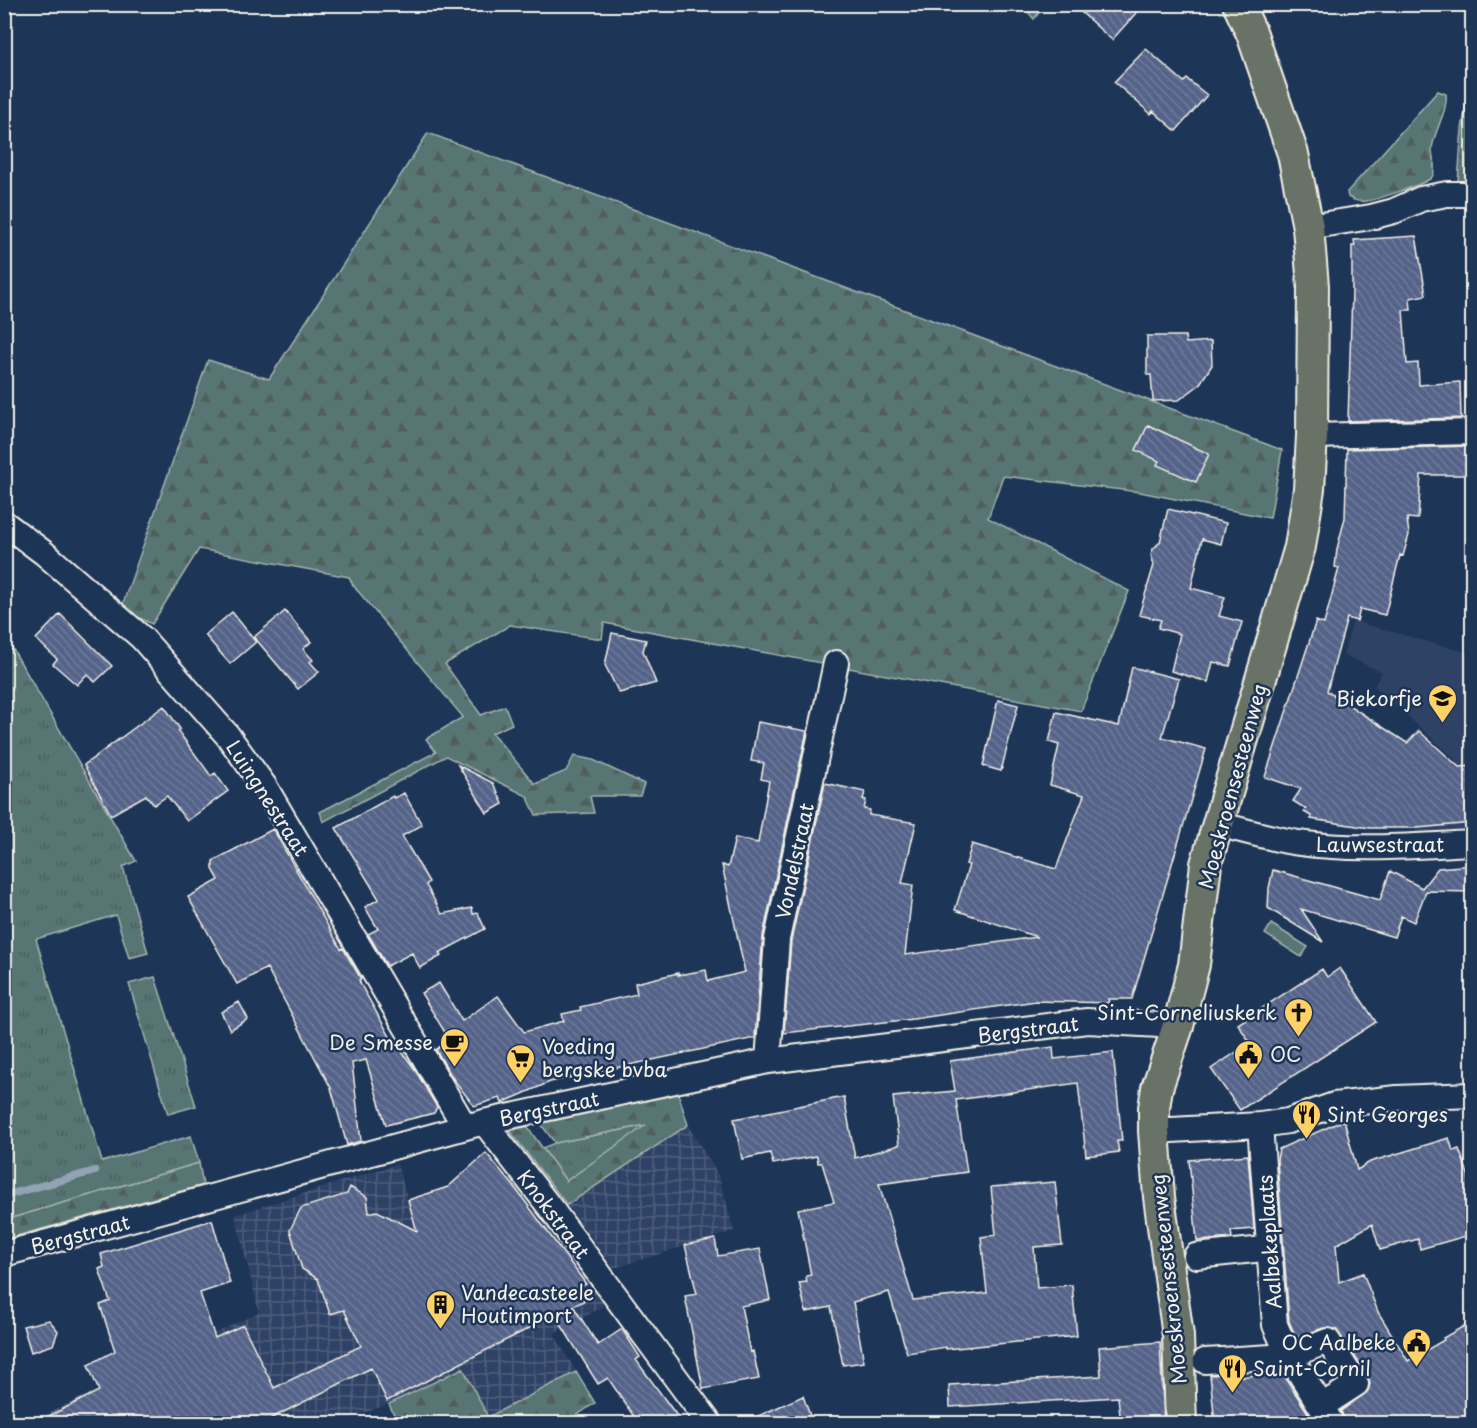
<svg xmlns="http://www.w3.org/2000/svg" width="1477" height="1428" font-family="'Playpen Sans',sans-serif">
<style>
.built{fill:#2e4366}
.industrial{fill:url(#industrial-grid)}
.grass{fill:url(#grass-tufts);stroke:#a6b3ae;stroke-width:1.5}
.forest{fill:url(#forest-firs);stroke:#a6b3ae;stroke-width:1.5}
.park{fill:#577573;stroke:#a6b3ae;stroke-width:1.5}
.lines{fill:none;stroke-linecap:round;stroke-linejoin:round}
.stream{stroke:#92a4b4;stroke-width:8}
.building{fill:url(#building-back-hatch);stroke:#f4f1e8;stroke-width:1.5}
.minor-casing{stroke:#f4f1e8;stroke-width:28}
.major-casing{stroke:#f4f1e8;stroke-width:34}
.minor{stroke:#1d3557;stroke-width:24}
.major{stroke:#697266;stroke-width:30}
.labels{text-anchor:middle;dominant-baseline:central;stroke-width:5;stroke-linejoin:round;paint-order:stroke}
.poi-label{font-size:20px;fill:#f4f1e8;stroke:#1d3557;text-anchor:start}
.street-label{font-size:20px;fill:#f4f1e8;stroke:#1d3557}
</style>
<defs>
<pattern id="industrial-grid" width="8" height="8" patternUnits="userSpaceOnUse" patternTransform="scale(1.5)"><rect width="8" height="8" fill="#2e4366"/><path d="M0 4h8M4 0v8" fill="none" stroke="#4d5f7c"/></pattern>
<pattern id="grass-tufts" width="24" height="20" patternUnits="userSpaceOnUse" patternTransform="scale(1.5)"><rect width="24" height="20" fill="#577573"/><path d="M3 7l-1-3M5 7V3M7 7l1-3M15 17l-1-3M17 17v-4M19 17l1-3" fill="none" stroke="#505e5c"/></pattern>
<pattern id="forest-firs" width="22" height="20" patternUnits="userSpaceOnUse" patternTransform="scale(1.5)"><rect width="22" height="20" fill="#577573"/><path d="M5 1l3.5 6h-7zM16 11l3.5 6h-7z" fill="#505e5c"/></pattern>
<pattern id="building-back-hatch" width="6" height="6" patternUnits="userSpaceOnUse" patternTransform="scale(1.5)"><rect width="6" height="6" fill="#55638a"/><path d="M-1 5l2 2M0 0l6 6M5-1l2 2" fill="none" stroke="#6e7a9a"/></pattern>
</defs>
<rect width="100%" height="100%" fill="#1d3557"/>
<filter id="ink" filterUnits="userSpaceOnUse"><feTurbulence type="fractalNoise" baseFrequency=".0167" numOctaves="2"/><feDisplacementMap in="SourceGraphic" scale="12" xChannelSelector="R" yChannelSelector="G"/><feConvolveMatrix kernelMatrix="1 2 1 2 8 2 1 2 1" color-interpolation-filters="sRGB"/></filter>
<g filter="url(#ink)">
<path class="built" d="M1353,621L1472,654V828L1416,834L1413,786L1431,782L1455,759L1374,686L1382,672L1343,655Z"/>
<path class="industrial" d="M688,1125L719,1176L734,1231L614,1268L567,1205Z
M397,1164L416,1226L494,1259L548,1225L607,1304L554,1334L576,1372L488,1417L463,1368L389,1404L335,1423L26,1424L259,1312L235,1215Z"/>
<path class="grass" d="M4,634L136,861L123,867L148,953L129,958L116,915L36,939L102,1162L191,1136L199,1163L5,1220Z
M155,977L196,1106L168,1114L129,984Z
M648,1125L566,1181L542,1148L555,1143Z"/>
<path class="forest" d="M1022,5H1045L1034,19Z
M1472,88V166L1471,183L1458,181C1461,151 1460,116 1472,88Z
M1438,91L1446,94C1448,112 1434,130 1432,149C1432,157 1437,169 1432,177C1428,183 1376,200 1366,201C1359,202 1355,201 1348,197L1347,192Z
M428,133L1282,450L1270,518L1140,492L1003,476L988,518L1129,591L1081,711L604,623L602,639L510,625L445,664L481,715L505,706L512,724L492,733L535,784L566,771L574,756L593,760L644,784L640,796H590L594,813L536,815L527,796L446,756L323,822L320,812L436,752L426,739L463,717L353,585L349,577L199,549L152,624L121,609L208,360L269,379Z
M678,1093L688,1125L567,1205L510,1131L526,1125L566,1181L646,1125L555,1143L540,1123Z
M199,1163L203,1185L5,1239V1220Z
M463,1368L488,1417L576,1372L595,1403L565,1423H398L389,1404Z"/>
<path class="park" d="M1271,924L1308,947L1301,957L1265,934Z"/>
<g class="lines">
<path class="stream" d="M4,1196L95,1171"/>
</g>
<path class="building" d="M1072,4H1144L1112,40Z
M1146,49L1184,82L1187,79L1207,95L1176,131L1153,111L1151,114L1114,82Z
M1416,236L1426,295L1410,298L1411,310H1403L1407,364L1418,363L1419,385L1460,382L1461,418L1348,421L1352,291V246H1355L1354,240Z
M1147,336H1185L1186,343L1211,341L1212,365L1199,385L1179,400L1153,401L1151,375H1147Z
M1148,425L1209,454L1196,482L1157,465L1159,461L1136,450Z
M1473,446V475H1421L1418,519L1407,518L1409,535L1403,556L1400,555L1385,615L1360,609L1357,621L1347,618L1327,691L1407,743L1419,731L1459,767L1473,766V823L1417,828H1370L1311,819V816L1304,812L1306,809L1293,801L1301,789L1265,777L1316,621L1324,624L1339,568L1335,567L1337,549L1345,518L1347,449Z
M1168,509L1226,523L1221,544L1202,539L1191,588L1225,597L1219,616L1242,622L1230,666L1213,662L1208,682L1171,671L1180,634L1158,628L1161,620L1139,615L1154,565L1151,555L1153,549L1160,542Z
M285,611L311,642L303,649L313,660L310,662L319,672L298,689L254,637Z
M232,612L256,642L230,664L205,635Z
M60,614L112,666L95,682L87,674L77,685L53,664L57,659L36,639Z
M612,633L646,640L643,651L656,683L619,693L605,665Z
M1132,667L1179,679L1162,737L1206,749L1132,999H1108L1109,1003L1036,1001L913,1019L784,1033L791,941L825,783L865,792L863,799L866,800L864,809L870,810L869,815L916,823L902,883L913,885L905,955L1037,937L955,910L969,865L966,864L972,844L1056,869L1084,795L1050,785L1059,745L1049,742L1056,712L1119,726Z
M998,700L1018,705L1001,771L983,766Z
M164,706L180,729L178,731L211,776L215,773L228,791L187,821L167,796L154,805L146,795L111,815L84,765Z
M758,722L807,731L763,936L755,1038L550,1082L502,1103L500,1098L474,1106L452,1077L436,1050L449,1039L421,993L439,983L462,1021L498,996L524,1032L564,1021L562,1014L581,1010L580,1007L637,994L635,983L678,973V975L706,970L708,981L745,972L722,865L728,867L735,838L758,843L769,781L761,779L764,763L751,761Z
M458,765L493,783L503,804L487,813Z
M404,793L422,825L402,836L429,882L426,885L442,914L472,908L473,914L478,913L485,929L439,953L441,956L420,968L412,953L387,966L368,934L378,929L365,907L379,899L336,828L393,796L394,798Z
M273,829L341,949L343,948L361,979L359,980L361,985L397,1049L399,1048L414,1068L437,1107L434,1113L386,1125L366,1060L352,1063L361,1141L347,1145L331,1088L267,968L237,984L188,897L219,880L213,869V861Z
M1473,865V892L1426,891L1414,922L1401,916L1394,937L1301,909L1323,942L1268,908L1269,888L1273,870L1380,900L1390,871L1422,888L1438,868Z
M1340,968L1376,1022L1240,1110L1211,1069L1250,1043L1238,1024L1322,969L1327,977Z
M239,1002L248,1019L230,1030L221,1012Z
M1053,1047L1054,1059L1113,1052L1122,1141H1117L1119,1152L1086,1156L1078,1083L956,1100L967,1172L879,1184L913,1300L987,1293L981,1237L996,1235L991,1187L1055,1182L1062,1245L1034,1247L1037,1288L1072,1285L1077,1336L956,1348L946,1349V1347L907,1353L889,1292L853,1302L864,1362L843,1365L831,1307L806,1312L799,1283L807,1282L806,1276L811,1275L798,1209L834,1202L822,1163H818L817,1156L773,1164L770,1153L742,1159L734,1119L844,1097L855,1158L899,1145L893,1097L955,1091L950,1061Z
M1344,1120L1357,1170L1370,1162L1449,1138L1453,1151L1459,1149L1473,1188V1234L1420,1249L1418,1239L1380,1250L1372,1224L1336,1245L1339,1282L1363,1273L1378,1312L1408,1361L1444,1340L1443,1338L1473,1321V1424H1346L1341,1411L1368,1391L1370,1384L1368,1376L1336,1329L1323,1328L1296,1338L1289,1321L1277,1160L1279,1149Z
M486,1153L513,1185L586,1284L577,1289L584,1301L573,1306L598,1345L622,1329L640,1357L636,1360L683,1424H639L608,1378L598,1384L555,1315L387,1401L371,1368L260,1424H33L99,1391L88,1365L115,1351L100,1305L110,1301L99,1269L104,1267L101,1254L212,1220L230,1283L200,1293L215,1338L243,1325L274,1388L361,1346L344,1310L330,1314L318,1279L302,1269L290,1230L301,1208L347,1194L350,1187L367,1197L369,1213L377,1211L417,1231L408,1200L448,1187Z
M1248,1155L1254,1229L1231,1231L1232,1238L1197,1241L1189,1160Z
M715,1239L718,1256L760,1249L770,1300L741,1306L750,1352L753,1351L759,1379L703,1389L685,1296L697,1294L685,1245Z
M49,1320L58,1331L53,1345L31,1352L23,1326Z
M1160,1342L1164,1424H1121L1118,1397L950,1407L949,1385L1101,1376L1099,1347Z
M1281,1371L1315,1424H1215L1210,1375L1241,1373L1242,1377Z
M803,1396L813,1424H740Z"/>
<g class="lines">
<defs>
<path id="minor" d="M1308,227L1371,217L1394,211L1421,199L1447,194H1472
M1312,436L1472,432
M4,523L44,553L142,638L228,736L265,787L465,1127
M1218,824C1245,831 1272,839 1299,843C1356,851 1415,846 1472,843
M768,1061L777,939L836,663
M484,1122L552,1210L710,1424
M1260,1125L1275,1325L1289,1356L1332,1424
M1154,1131L1260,1125L1288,1121L1334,1105L1397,1098L1472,1095
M4,1254L484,1122L768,1061L1087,1021L1178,1026
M1196,1256L1264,1249
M1328,1341L1356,1384L1322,1406L1289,1356Z
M1205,1361L1289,1356"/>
<path id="major" d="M1181,1424L1178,1336L1159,1197L1154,1131V1108L1157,1088L1178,1026L1194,965L1206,864L1300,547L1309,489L1312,436L1313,286L1308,227L1293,154L1252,34L1238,4"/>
</defs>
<use href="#minor" class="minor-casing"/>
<use href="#major" class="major-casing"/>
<use href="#minor" class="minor"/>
<use href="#major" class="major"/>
</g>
</g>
<defs>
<symbol id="school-pin" viewBox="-11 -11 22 30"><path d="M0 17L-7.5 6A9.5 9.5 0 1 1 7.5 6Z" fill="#ffd166" stroke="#1d3557"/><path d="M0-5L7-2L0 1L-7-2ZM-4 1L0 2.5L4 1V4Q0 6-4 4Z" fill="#111"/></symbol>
<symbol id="church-pin" viewBox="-11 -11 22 30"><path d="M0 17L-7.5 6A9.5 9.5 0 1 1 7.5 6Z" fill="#ffd166" stroke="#1d3557"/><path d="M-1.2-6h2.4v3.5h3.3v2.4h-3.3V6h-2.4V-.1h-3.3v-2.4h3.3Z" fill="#111"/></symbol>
<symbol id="cafe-pin" viewBox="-11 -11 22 30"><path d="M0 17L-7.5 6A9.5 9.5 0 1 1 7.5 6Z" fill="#ffd166" stroke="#1d3557"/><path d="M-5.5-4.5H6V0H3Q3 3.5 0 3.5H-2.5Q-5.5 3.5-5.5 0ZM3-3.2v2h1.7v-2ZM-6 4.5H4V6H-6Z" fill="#111"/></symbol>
<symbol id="civic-pin" viewBox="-11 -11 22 30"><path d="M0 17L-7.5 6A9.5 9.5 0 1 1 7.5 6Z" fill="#ffd166" stroke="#1d3557"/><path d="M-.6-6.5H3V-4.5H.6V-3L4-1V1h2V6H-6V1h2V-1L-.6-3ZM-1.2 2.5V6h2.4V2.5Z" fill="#111"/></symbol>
<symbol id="supermarket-pin" viewBox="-11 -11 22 30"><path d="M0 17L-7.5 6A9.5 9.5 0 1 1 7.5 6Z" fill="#ffd166" stroke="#1d3557"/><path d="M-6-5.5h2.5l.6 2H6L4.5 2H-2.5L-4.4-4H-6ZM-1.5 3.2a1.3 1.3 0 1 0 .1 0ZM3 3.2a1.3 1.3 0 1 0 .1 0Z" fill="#111"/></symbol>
<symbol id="restaurant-pin" viewBox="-11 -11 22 30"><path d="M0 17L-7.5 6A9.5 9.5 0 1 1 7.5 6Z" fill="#ffd166" stroke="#1d3557"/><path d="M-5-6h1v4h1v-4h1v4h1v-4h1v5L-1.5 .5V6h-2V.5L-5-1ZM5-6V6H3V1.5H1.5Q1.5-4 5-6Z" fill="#111"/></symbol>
<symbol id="building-pin" viewBox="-11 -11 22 30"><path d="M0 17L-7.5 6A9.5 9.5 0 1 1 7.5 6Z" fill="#ffd166" stroke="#1d3557"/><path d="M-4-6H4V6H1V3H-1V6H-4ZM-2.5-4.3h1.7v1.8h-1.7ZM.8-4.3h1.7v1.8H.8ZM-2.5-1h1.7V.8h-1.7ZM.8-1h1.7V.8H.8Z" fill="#111"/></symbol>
</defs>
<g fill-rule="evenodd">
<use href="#school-pin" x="1426" y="682" width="33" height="45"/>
<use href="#church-pin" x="1282" y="996" width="33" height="45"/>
<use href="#cafe-pin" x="438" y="1026" width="33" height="45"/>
<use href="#civic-pin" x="1232" y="1038" width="33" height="45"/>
<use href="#supermarket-pin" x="504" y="1042" width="33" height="45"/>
<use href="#restaurant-pin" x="1290" y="1098" width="33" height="45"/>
<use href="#building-pin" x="424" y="1288" width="33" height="45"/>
<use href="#civic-pin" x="1400" y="1326" width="33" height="45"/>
<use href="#restaurant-pin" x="1216" y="1352" width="33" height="45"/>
</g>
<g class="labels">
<g class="poi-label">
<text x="1422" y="698" text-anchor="end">Biekorfje</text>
<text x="1277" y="1012" text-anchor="end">Sint-Corneliuskerk</text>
<text x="433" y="1042" text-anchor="end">De Smesse</text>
<text x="542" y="1046">Voeding<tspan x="542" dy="23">bergske bvba</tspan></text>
<text x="1270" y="1054">OC</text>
<text x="1327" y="1114">Sint Georges</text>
<text x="461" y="1292">Vandecasteele<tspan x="461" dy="23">Houtimport</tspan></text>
<text x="1396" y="1342" text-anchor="end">OC Aalbeke</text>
<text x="1253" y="1368">Saint-Cornil</text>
</g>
<g class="street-label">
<text transform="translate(1232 786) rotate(-75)">Moeskroensesteenweg</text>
<text transform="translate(268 798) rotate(57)">Luingnestraat</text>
<text x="1380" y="844">Lauwsestraat</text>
<text transform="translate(794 861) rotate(-78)">Vondelstraat</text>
<text transform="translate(1028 1029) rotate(-7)">Bergstraat</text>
<text transform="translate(549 1108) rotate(-12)">Bergstraat</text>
<text transform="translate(554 1214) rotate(53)">Knokstraat</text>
<text transform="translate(80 1234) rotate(-15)">Bergstraat</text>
<text transform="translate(1269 1242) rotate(-94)">Aalbekeplaats</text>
<text transform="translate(1168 1279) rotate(-96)">Moeskroensesteenweg</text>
</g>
</g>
<rect width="1477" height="1428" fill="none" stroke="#1d3557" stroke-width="24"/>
<rect x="12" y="12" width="1453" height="1404" fill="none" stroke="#f4f1e8" stroke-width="2" filter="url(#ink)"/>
</svg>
